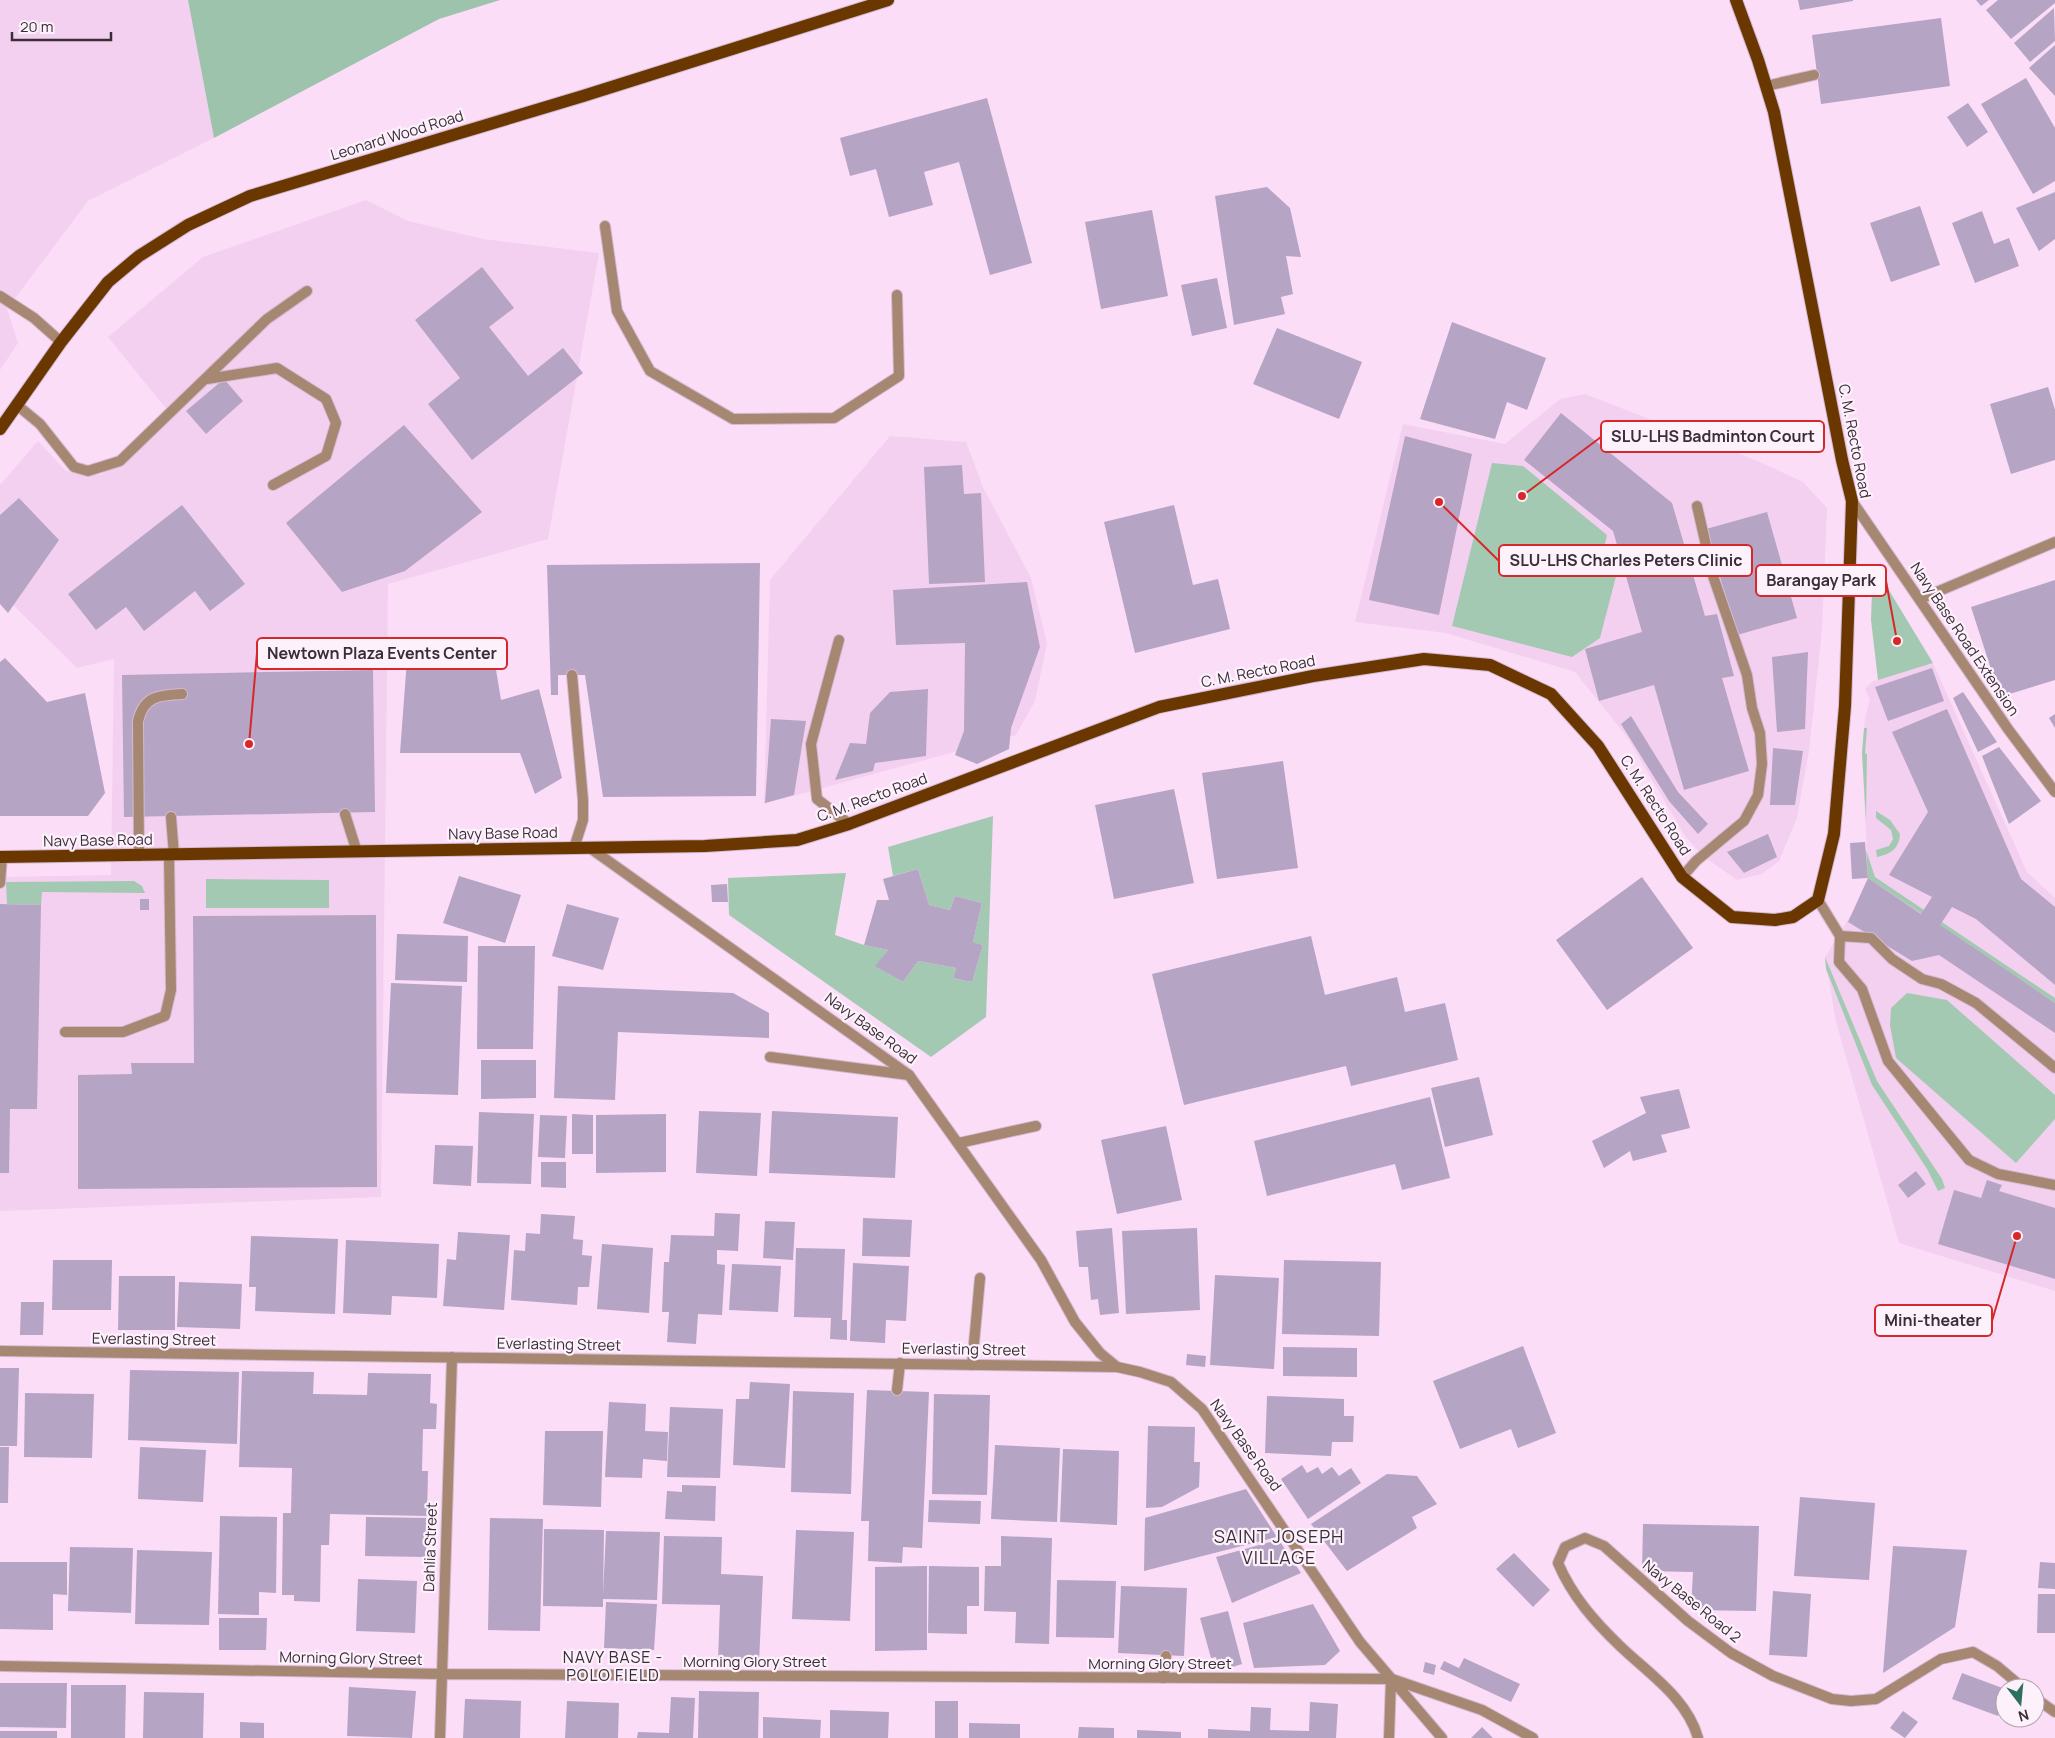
<svg xmlns="http://www.w3.org/2000/svg" width="2055" height="1738" font-family="Manrope,sans-serif">
<style>
.built{fill:#f4d0f0}
.green{fill:#a4c9b3}
.forest{fill:#9dc3ad}
.building{fill:#b5a4c4}
.lines{fill:none;stroke-linecap:round;stroke-linejoin:round}
.lane-casing{stroke:#d4bad1;stroke-width:12}
.street-casing{stroke:#d4bad1;stroke-width:12}
.primary-casing{stroke:#d4bad1;stroke-width:14}
.lane{stroke:#a68771;stroke-width:10}
.street{stroke:#a68771;stroke-width:10}
.primary{stroke:#6b3700;stroke-width:12}
.labels{text-anchor:middle;dominant-baseline:central;stroke-width:4.5;stroke-linejoin:round;paint-order:stroke}
.street-label{font-size:15px;fill:#392d37;stroke:#fdf1fc}
.neighbourhood-label{font-size:16px;letter-spacing:1px;fill:#392d37;stroke:#fdf1fc}
.quarter-label{font-size:18px;letter-spacing:1px;fill:#392d37;stroke:#fdf1fc}
.leader{fill:none;stroke:#d62828;stroke-width:2}
.callout-dot{fill:#d62828;stroke:#fdf1fc;stroke-width:2}
.callout{fill:#fdf1fc;stroke:#d62828;stroke-width:2}
.callout-label{font-size:16px;text-anchor:middle;font-weight:bold;fill:#392d37}
</style>
<rect width="100%" height="100%" fill="#fbddf8"/>
<path class="built" d="M0,0H188L214,138L88,201L7,309L18,343L0,370Z
M366,200L408,221L483,239L599,253L548,539L388,584L381,1197L0,1211V877L111,875L114,659L77,668L0,592V485L38,441L66,471L101,475L172,416L108,337L203,257Z
M1585,394L1760,462L1803,482L1827,508L1822,631L1809,751L1797,818L1779,861L1762,874L1737,880L1703,856L1685,836L1627,737L1575,672L1446,633L1355,622L1403,424L1505,444L1560,399Z
M890,436L966,442L983,487L1031,578L1047,643L1035,701L1016,735L764,804L770,580Z
M1933,663L2027,872L2055,898V1291L1899,1243L1836,1022L1825,957L1857,905L1868,878L1862,753L1865,718L1870,700L1865,689L1873,681Z"/>
<path class="green" d="M1492,463L1523,466L1607,535L1602,557L1620,561L1600,638L1572,657L1452,626Z
M1887,587L1933,663L1878,680L1871,620L1872,590Z
M1864,728H1867L1865,753L1867,754L1866,821L1862,753Z
M1876,811L1890,820L1900,834C1899,849 1891,854 1877,857L1876,850L1889,846L1893,839L1891,830L1876,818Z
M993,816L986,1017L931,1057L729,915L728,878L846,873L835,935L864,945L888,950L876,966L903,982L918,961L956,968L953,978L972,982L983,945L973,942L982,903L955,896L950,910L929,905L918,869L893,876L888,847Z
M1866,850L1875,877L2055,998V1003L1868,878Z
M206,879L329,880V908H206Z
M134,881L142,886L145,893L42,892L41,905L7,904L6,882Z
M1825,957L1877,1081L1942,1179L1945,1188L1938,1191L1927,1169L1872,1085L1826,969Z
M1907,993L1947,1000L2055,1095V1119L2016,1163L1896,1058L1890,1025L1891,1008Z"/>
<path class="forest" d="M188,0H500L439,19L214,138Z"/>
<path class="building" d="M1798,0H1853V1L1800,10Z
M1976,0H1989L1981,6Z
M1998,0H2055V3L2011,39L1986,10Z
M2054,8L2055,41L2030,62L2014,43Z
M1941,18L1950,86L1821,104L1812,35Z
M2055,45V96L2029,68Z
M2026,78L2055,128V181L2033,194L1981,104Z
M987,98L1032,263L990,275L959,162L924,172L933,205L889,217L876,169L850,176L840,138Z
M1968,103L1988,132L1967,147L1947,117Z
M1267,187L1290,208L1301,257L1286,256L1293,294L1281,297L1285,314L1234,325L1215,196Z
M2055,192V239L2039,251L2016,208Z
M1920,206L1940,265L1891,282L1870,223Z
M1152,210L1168,296L1101,309L1085,222Z
M1982,211L1994,244L2009,238L2019,266L1975,283L1952,223Z
M482,267L514,308L489,327L528,376L563,348L583,373L472,460L428,404L460,378L415,320Z
M1217,278L1227,328L1192,336L1181,285Z
M1452,322L1546,358L1527,410L1507,402L1495,439L1420,419Z
M1277,328L1362,362L1339,419L1253,384Z
M224,379L243,401L206,434L186,411Z
M2048,387L2055,410V460L2011,474L1990,404Z
M1561,413L1672,503L1705,616L1717,614L1734,676L1722,678L1749,771L1684,790L1654,685L1599,701L1585,649L1642,632L1613,531L1524,460Z
M404,425L482,512L405,571L342,592L286,523Z
M1405,436L1472,454L1439,615L1369,600Z
M962,465L964,494L981,493L985,582L929,584L924,467Z
M19,498L59,540L8,613L0,604V515Z
M182,505L245,584L210,611L195,591L144,631L126,607L96,630L68,594Z
M1174,505L1193,585L1218,579L1230,629L1135,653L1104,522Z
M1767,512L1797,618L1737,635L1706,529Z
M760,563L756,796L603,797L585,675H558V695H551L547,565Z
M2055,580V680L2000,697L1971,607Z
M1027,582L1040,647L1011,728L1009,749L977,764L955,755L964,731L965,643L896,645L893,590Z
M492,645L501,700L539,689L562,778L535,794L520,753H400L408,646Z
M1808,652L1805,729L1777,732L1772,657Z
M5,658L47,702L85,693L105,793L88,816H0V662Z
M1932,668L1944,701L1888,721L1875,687Z
M373,670L375,812L124,817L122,675Z
M928,689L926,756L875,763L873,771L835,780L850,743L866,744L870,713L890,692Z
M1963,692L1997,742L1978,752L1953,698Z
M1947,709L2021,879L2055,907V985L1976,919L1952,907L1940,925L2055,1003V1033L1939,955L1912,961L1848,922L1868,878L1921,914L1932,897L1889,875L1928,812L1892,732Z
M2055,714V728L2049,718Z
M1631,716L1678,792L1708,824L1698,834L1669,801L1621,724Z
M771,719L806,721L794,795L765,803Z
M1999,747L2041,801L2009,824L1982,756Z
M1773,748L1803,751L1795,805H1770Z
M1283,761L1298,868L1217,879L1202,773Z
M1174,789L1194,883L1114,899L1095,805Z
M1768,834L1777,857L1744,873L1727,852Z
M1865,842L1868,878L1852,879L1850,843Z
M918,869L929,905L950,910L955,896L982,903L973,942L983,945L972,982L953,978L956,968L918,961L903,982L875,966L888,950L864,945L877,900H889L883,879Z
M459,876L521,895L505,943L443,923Z
M1642,877L1693,948L1607,1010L1556,940Z
M727,884L728,902H712L711,885Z
M140,899H149V910H140Z
M0,904L41,905L37,1109H10L9,1173H0Z
M567,904L619,918L603,970L552,956Z
M376,915L377,1187L78,1189V1075L132,1074L131,1063H194L193,916Z
M397,934L468,936L467,982L395,980Z
M1311,936L1325,995L1397,977L1405,1012L1445,1003L1458,1060L1351,1086L1346,1066L1184,1105L1152,974Z
M478,946H535L533,1049H477Z
M391,983L462,986L458,1095L386,1093Z
M558,986L733,993L769,1013V1038L618,1032L615,1100L554,1098Z
M481,1060H536V1098L481,1099Z
M1479,1077L1493,1135L1445,1147L1431,1088Z
M1679,1089L1690,1128L1661,1135L1667,1152L1633,1161L1630,1151L1604,1168L1592,1141L1646,1113L1640,1097Z
M1430,1097L1450,1178L1402,1190L1395,1164L1267,1196L1254,1141Z
M699,1111L761,1113L757,1176L696,1173Z
M772,1111L898,1117L895,1178L769,1173Z
M479,1112L534,1114L531,1184L477,1183Z
M572,1114L593,1115V1154H572Z
M666,1114V1172L596,1173V1115Z
M540,1115L567,1116L565,1158L538,1157Z
M1166,1126L1182,1200L1117,1214L1101,1140Z
M435,1145L473,1146L471,1186L433,1184Z
M541,1162H566V1188L541,1187Z
M1916,1171L1926,1184L1908,1198L1898,1185Z
M1987,1180L2002,1185L1999,1191L2055,1208V1279L1938,1244L1954,1190L1981,1198Z
M715,1213L740,1214L738,1251L717,1250V1264L725,1265L722,1315L698,1314L696,1344L667,1342L669,1312H662L664,1262H669L671,1235L714,1236Z
M541,1214L575,1216L573,1239L583,1240L582,1255L592,1256L589,1287H578L577,1305L511,1300L514,1250L525,1251L526,1233L540,1234Z
M863,1218L912,1220L910,1257L862,1256Z
M765,1221L795,1222L793,1260L763,1258Z
M1112,1228L1119,1313L1100,1315L1098,1299L1091,1300L1088,1267H1079L1076,1231Z
M1197,1228L1200,1310L1126,1314L1122,1231Z
M458,1232L510,1235L504,1310L443,1306L447,1259L456,1260Z
M251,1236L338,1239L335,1314L255,1311L256,1287H249Z
M346,1240L439,1244L437,1298L392,1296L391,1315L343,1313Z
M602,1244L653,1248L649,1313L597,1309Z
M796,1248L845,1249L842,1320H847V1340L830,1339L831,1318L794,1317Z
M53,1260H112L111,1310H52Z
M1284,1260L1381,1262L1379,1336L1282,1334Z
M853,1263L909,1266L906,1321L886,1320L885,1343L850,1341Z
M732,1264L781,1266L778,1312L729,1310Z
M1215,1275L1279,1278L1274,1369L1210,1365Z
M119,1276H175V1330H118Z
M179,1282L242,1284L240,1329L177,1327Z
M21,1302H44L43,1335H20Z
M1523,1346L1556,1433L1518,1448L1511,1429L1460,1449L1433,1381Z
M1283,1347L1357,1348V1377L1283,1376Z
M1187,1354L1206,1356L1205,1367L1186,1365Z
M0,1368H19L17,1446H0Z
M130,1370L239,1372L237,1444L128,1440Z
M242,1371L314,1372L313,1394L367,1395L368,1373L431,1374L430,1403L437,1404L436,1429H423L422,1471H428L427,1516L330,1514L329,1545H321L320,1602L294,1601V1595H282L283,1513H291L292,1468L239,1467Z
M750,1382L790,1384L785,1468L733,1465L736,1399H749Z
M867,1390L929,1392L922,1548L903,1547L902,1563L868,1561L869,1521H861Z
M793,1391L854,1393L851,1494L791,1492Z
M25,1393L94,1394L92,1458L24,1457Z
M934,1394L990,1395L987,1495L932,1494Z
M1267,1396L1344,1399V1416H1354L1353,1442H1332L1331,1456L1265,1453Z
M609,1402L646,1404L645,1431L668,1432L667,1461L643,1459L642,1478L605,1477Z
M670,1407L723,1409L720,1478L667,1477Z
M1148,1426L1195,1427L1194,1462H1200L1199,1487L1162,1507L1146,1508Z
M545,1431H603L601,1507L543,1505Z
M995,1445L1060,1448L1057,1522L991,1519Z
M0,1447H9L8,1503H0Z
M140,1447L206,1450L203,1502L138,1499Z
M1063,1449L1119,1451L1117,1525L1060,1522Z
M1302,1465L1307,1473L1318,1467L1322,1474L1332,1467L1339,1476L1351,1468L1361,1483L1308,1519L1281,1479Z
M1387,1474L1417,1476L1437,1504L1412,1517L1417,1528L1347,1571L1311,1524Z
M682,1485L716,1486L715,1521L665,1519L667,1491L682,1492Z
M1246,1489L1277,1537L1144,1571L1145,1518Z
M1800,1497L1875,1503L1869,1580L1794,1576Z
M929,1500L981,1501L980,1524L928,1522Z
M220,1516L277,1517L276,1593L259,1592V1615L218,1614Z
M366,1517L426,1518V1557L365,1556Z
M490,1518L543,1519L540,1631L488,1630Z
M1643,1524L1759,1526L1756,1611L1691,1610L1693,1572L1642,1571Z
M544,1529L604,1530L603,1595L606,1531L660,1532L657,1600L603,1599V1607L543,1606Z
M796,1530L854,1532L850,1621L792,1619Z
M664,1536L722,1537L721,1574L763,1576L759,1662L718,1661L720,1605L662,1604Z
M1001,1536L1052,1538L1049,1644L1015,1643L1016,1612L984,1611L985,1566H1001Z
M1277,1540H1279L1301,1573L1232,1603L1216,1557Z
M1893,1546L1967,1550L1955,1627L1883,1673Z
M70,1547L133,1548L131,1613L68,1611Z
M137,1550L212,1552L209,1625L135,1624Z
M1514,1553L1550,1590L1533,1607L1496,1569Z
M0,1562H67V1595L53,1594V1630L0,1629Z
M2040,1562L2055,1563V1589L2038,1588Z
M927,1566V1650L875,1651V1567Z
M929,1566L979,1567V1606H967V1634L928,1633Z
M358,1579L417,1581L415,1633L356,1631Z
M1057,1580L1116,1581L1114,1638L1056,1637Z
M1121,1586L1187,1588L1184,1656L1118,1653Z
M1773,1591L1811,1594L1807,1657L1769,1655Z
M2038,1594H2055V1633H2037Z
M606,1602L657,1604L654,1650L604,1648Z
M1313,1604L1340,1651L1325,1665L1254,1668L1243,1623Z
M1228,1611L1242,1664L1220,1671L1216,1657L1211,1658L1200,1618Z
M219,1618H267L266,1650H219Z
M1464,1658L1520,1684L1511,1702L1440,1669L1444,1661L1459,1668Z
M1425,1662L1436,1665L1434,1675L1423,1672Z
M1962,1673L2005,1689V1697L1998,1716L1952,1699Z
M0,1683H67L66,1728L0,1727Z
M71,1685H126L125,1738H71Z
M349,1687L416,1691L412,1738L347,1736Z
M699,1691L759,1692L758,1738H698Z
M144,1692L204,1693L203,1738H143Z
M671,1697L695,1698L693,1738H637L638,1732L669,1733Z
M465,1699L521,1701L520,1738H463Z
M567,1701L619,1703L618,1738H565Z
M935,1701H958V1738H935Z
M1310,1702L1338,1704L1336,1738H1208V1729L1250,1731L1251,1707L1271,1708L1270,1730L1309,1731Z
M830,1710L889,1712L888,1738H830Z
M1903,1711L1918,1722L1905,1738L1890,1728Z
M763,1717L821,1720L820,1738H763Z
M240,1722L264,1723V1738H240Z
M969,1723L1020,1724V1738H969Z
M1079,1727L1114,1728V1738H1078Z
M1482,1727L1493,1738H1471Z
M1137,1730L1181,1732V1738H1137Z
M0,1731H57V1738H0Z"/>
<g class="lines">
<defs>
<path id="lane" d="M1766,86L1814,75
M605,226L617,311L650,371L733,419L834,418L899,376L897,295
M0,296L34,318L61,342
M1920,599L2055,542
M839,640L811,744L817,799L849,824
M572,675L583,800V820L574,848
M345,814L357,852
M171,817L174,855
M139,856L138,721C144,696 159,695 182,694
M1682,877L1696,861L1744,821L1758,795L1762,764L1760,733L1752,708L1747,675L1713,576L1697,506
M0,883L2,857
M1818,900L1840,936L1839,962L1862,989L1888,1061L1969,1160L1998,1174L2055,1185
M1840,936L1871,938L1892,959L1922,979L1941,984L1976,1003L2055,1068
M65,1032H123L165,1016L171,990L169,855
M770,1057L909,1075
M959,1143L1036,1126
M972,1365L980,1278
M897,1390L900,1363
M1163,1678L1166,1656"/>
<path id="street" d="M207,379L277,368L326,399L336,423L326,456L273,485
M17,405L40,424L74,467L88,471L120,461L267,319L307,291
M1852,501L2008,729L2055,792
M590,848L909,1075L1041,1260L1075,1322L1100,1353L1117,1367L1140,1372L1171,1382L1202,1409L1360,1642L1442,1738
M0,1351L1117,1367
M0,1666L441,1674L1391,1679
M1392,1679L1482,1710L1533,1738
M2035,1698L2055,1712
M440,1738L452,1357
M1389,1738L1391,1679
M1698,1738C1687,1698 1648,1673 1620,1646C1594,1621 1572,1596 1558,1563L1565,1547L1585,1538L1604,1546L1688,1621L1731,1653L1773,1676L1832,1699L1851,1701L1876,1699L1941,1659L1973,1652L1997,1666L2023,1688"/>
<path id="primary" d="M0,429L61,342L108,282L139,256L188,225L250,196L583,96L888,0
M0,857L705,846L797,840L849,824L1159,707L1313,676L1424,659L1490,665L1551,694L1598,746L1682,877L1732,917L1775,920L1793,917L1818,900L1834,834L1845,706L1852,501L1842,460L1774,112L1758,60L1736,0"/>
</defs>
<use href="#lane" class="lane-casing"/>
<use href="#street" class="street-casing"/>
<use href="#primary" class="primary-casing"/>
<use href="#lane" class="lane"/>
<use href="#street" class="street"/>
<use href="#primary" class="primary"/>
</g>
<g class="labels">
<g class="street-label">
<text transform="translate(397 135) rotate(-17)">Leonard Wood Road</text>
<text transform="translate(1855 441) rotate(79)">C. M. Recto Road</text>
<text transform="translate(1965 639) rotate(56)">Navy Base Road Extension</text>
<text transform="translate(1258 671) rotate(-11)">C. M. Recto Road</text>
<text transform="translate(872 797) rotate(-20)">C. M. Recto Road</text>
<text transform="translate(1656 805) rotate(57)">C. M. Recto Road</text>
<text transform="translate(503 833) rotate(-1)">Navy Base Road</text>
<text transform="translate(98 840) rotate(-1)">Navy Base Road</text>
<text transform="translate(871 1028) rotate(36)">Navy Base Road</text>
<text transform="translate(154 1339) rotate(1)">Everlasting Street</text>
<text transform="translate(559 1344) rotate(1)">Everlasting Street</text>
<text transform="translate(964 1349) rotate(1)">Everlasting Street</text>
<text transform="translate(1246 1445) rotate(54)">Navy Base Road</text>
<text transform="translate(430 1547) rotate(-88)">Dahlia Street</text>
<text transform="translate(1692 1601) rotate(39)">Navy Base Road 2</text>
<text transform="translate(351 1658) rotate(1)">Morning Glory Street</text>
<text x="755" y="1661">Morning Glory Street</text>
<text x="1160" y="1663">Morning Glory Street</text>
</g>
<g class="neighbourhood-label">
<text x="613" y="1657">NAVY BASE -<tspan x="613" dy="18">POLO FIELD</tspan></text>
</g>
<g class="quarter-label">
<text x="1279" y="1536">SAINT JOSEPH<tspan x="1279" dy="21">VILLAGE</tspan></text>
</g>
</g>
<path class="leader" d="M1522 496L1601 437M1439 502L1499 561M1897 641L1886 581M249 744L257 653M2017 1236L1992 1321"/>
<g class="callout-dot">
<circle cx="1522" cy="496" r="5"/>
<circle cx="1439" cy="502" r="5"/>
<circle cx="1897" cy="641" r="5"/>
<circle cx="249" cy="744" r="5"/>
<circle cx="2017" cy="1236" r="5"/>
</g>
<g class="callout">
<rect x="1601" y="421" width="223" height="31" rx="5"/>
<rect x="1499" y="545" width="253" height="31" rx="5"/>
<rect x="1756" y="565" width="130" height="31" rx="5"/>
<rect x="257" y="638" width="250" height="31" rx="5"/>
<rect x="1875" y="1305" width="117" height="31" rx="5"/>
</g>
<g class="callout-label">
<text x="1713" y="442">SLU-LHS Badminton Court</text>
<text x="1626" y="566">SLU-LHS Charles Peters Clinic</text>
<text x="1821" y="586">Barangay Park</text>
<text x="382" y="659">Newtown Plaza Events Center</text>
<text x="1933" y="1326">Mini-theater</text>
</g>
<g transform="translate(2020 1703) rotate(164)"><circle r="24" fill="#fdf1fc" stroke="#afa3ad"/>
<path d="M0-4L9 19L0 12L-9 19Z" fill="#2c7062"/>
<text y="-8" font-size="14" font-weight="bold" text-anchor="middle" fill="#392d37">N</text>
</g>
<path d="M12 32v8h99v-8" fill="none" stroke="#392d37" stroke-width="2.5"/>
<text x="20" y="32" font-size="15" fill="#392d37" stroke="#fdf1fc" stroke-width="4" paint-order="stroke">20 m</text>
</svg>
